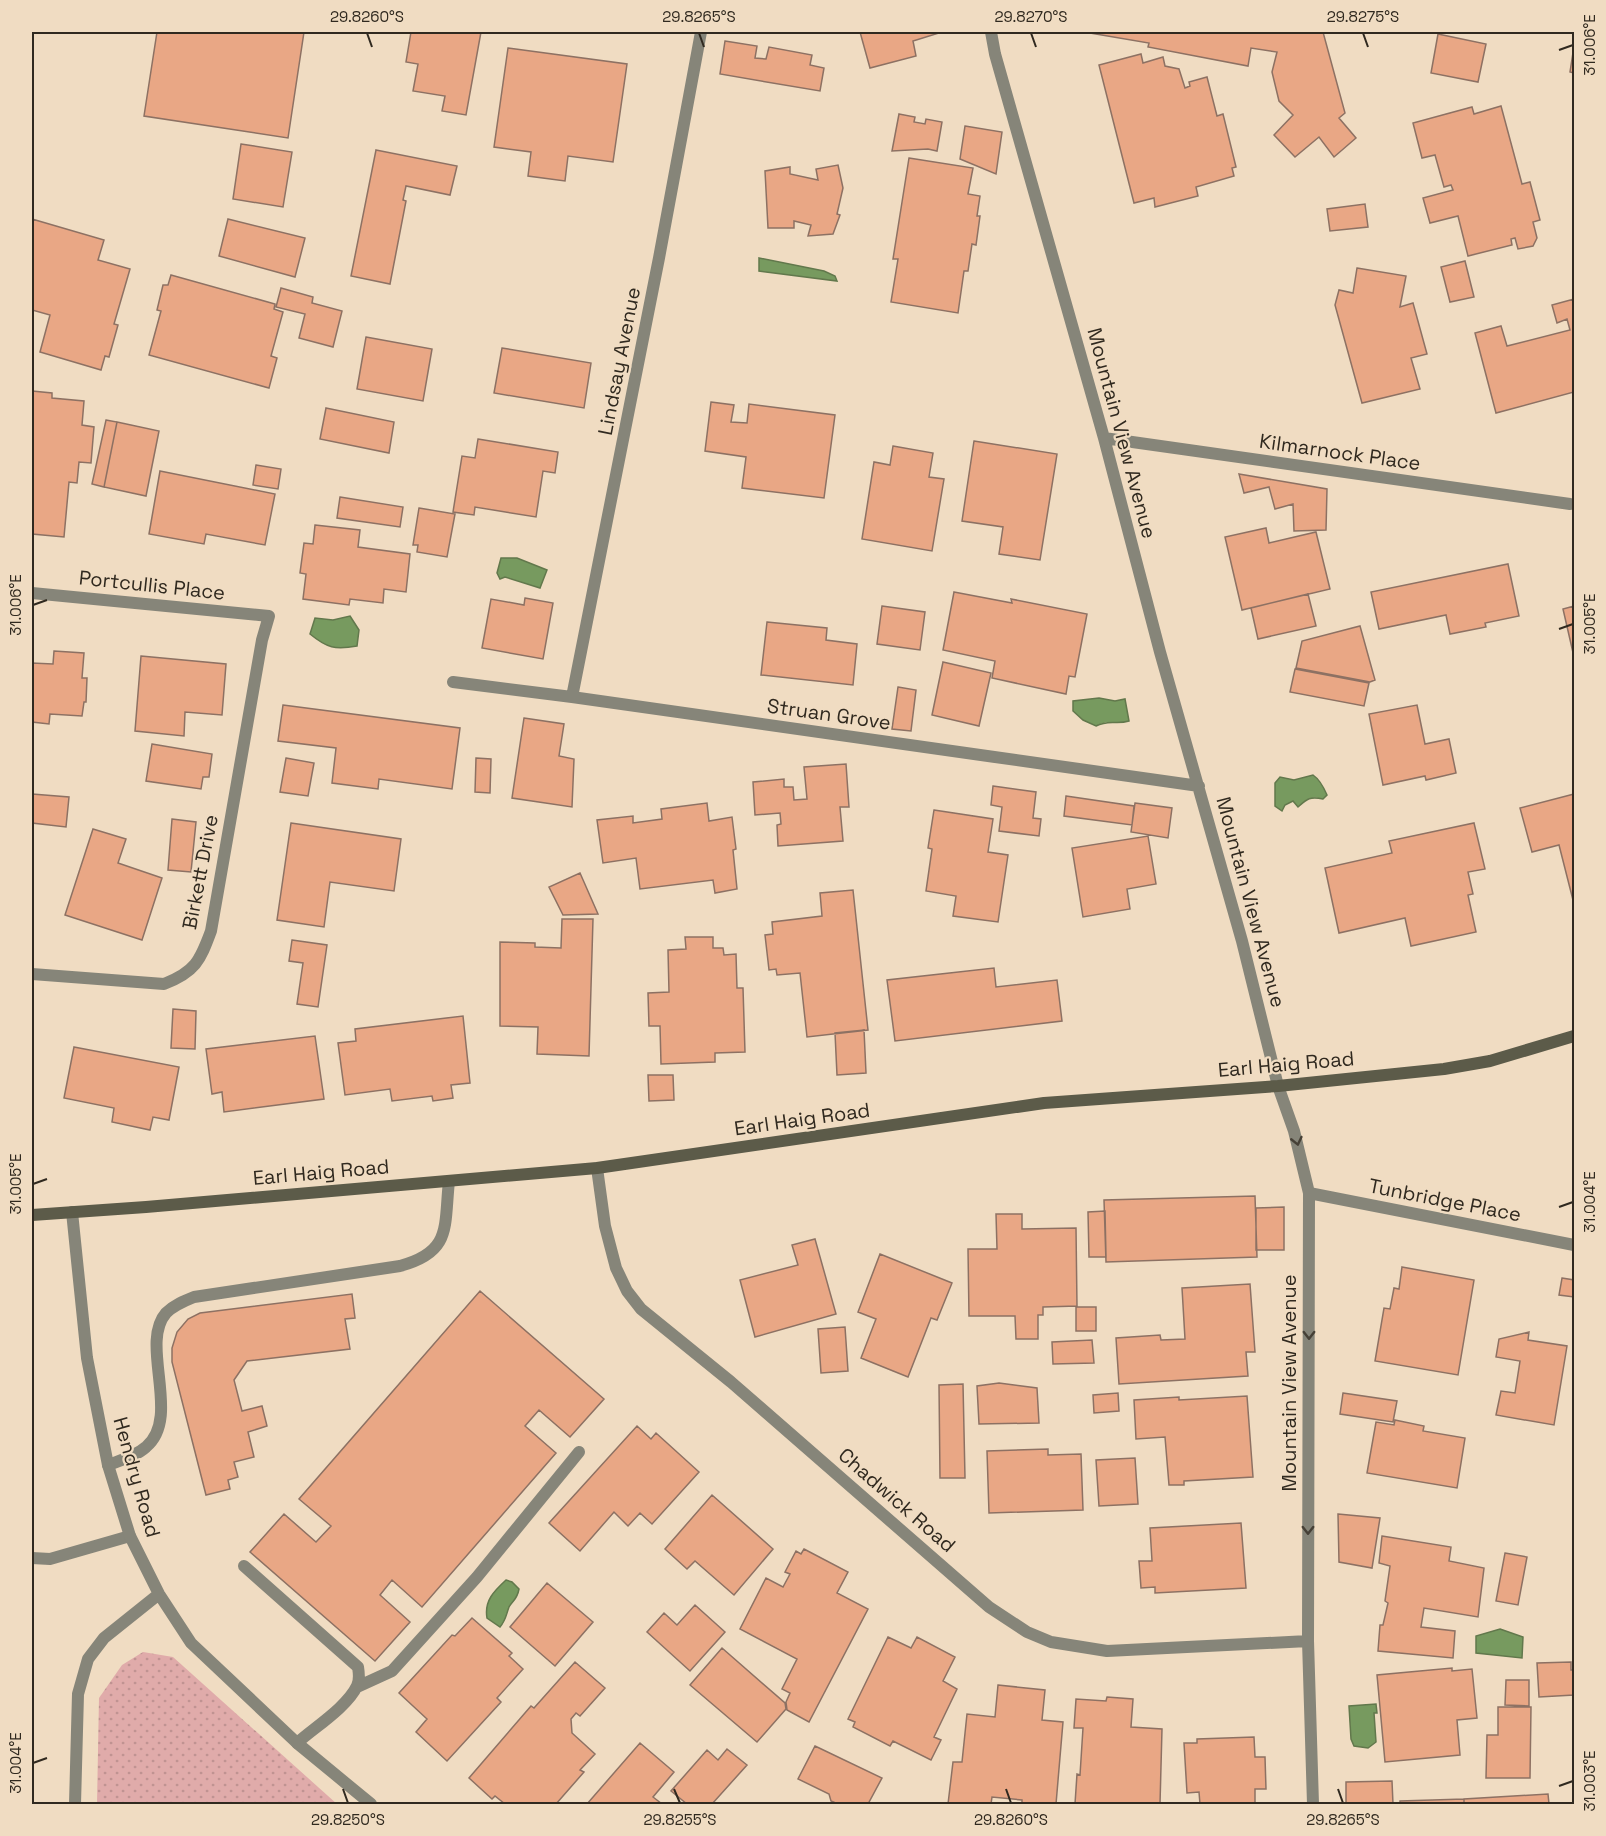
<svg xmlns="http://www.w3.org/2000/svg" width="1606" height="1836" font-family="'Space Grotesk',sans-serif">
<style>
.park{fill:url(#park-dots)}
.water{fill:#779a5f;stroke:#62784c;stroke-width:1.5}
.building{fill:#e9a785;stroke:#8d7163;stroke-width:1.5}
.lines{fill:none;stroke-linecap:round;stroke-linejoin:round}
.lane{stroke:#868579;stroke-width:12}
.street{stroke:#868579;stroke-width:12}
.secondary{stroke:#5c5b49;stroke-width:12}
.oneway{stroke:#464036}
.ticks{fill:none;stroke:#30291f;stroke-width:2}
.labels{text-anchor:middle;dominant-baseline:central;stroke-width:4.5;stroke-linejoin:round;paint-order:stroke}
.street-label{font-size:20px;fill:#30291f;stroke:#f0dcc2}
.neatline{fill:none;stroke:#30291f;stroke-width:2}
.ticks-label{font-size:15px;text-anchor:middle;fill:#30291f}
</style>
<defs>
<pattern id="park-dots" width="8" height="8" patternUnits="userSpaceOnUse" patternTransform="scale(1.5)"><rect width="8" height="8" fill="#e0abaa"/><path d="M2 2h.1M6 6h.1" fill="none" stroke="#c09392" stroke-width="1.8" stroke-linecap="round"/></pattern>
</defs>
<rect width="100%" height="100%" fill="#f0dcc2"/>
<path class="park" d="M143,1652L173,1657L337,1804H97L99,1698L122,1665Z"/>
<path class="water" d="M759,258L824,271L835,276L837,281L759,271Z
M501,558H517L547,570L540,588L505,577L500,579L497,573Z
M350,616L359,630L357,646C335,650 327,648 310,634L315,618L333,620Z
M1099,698L1115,701L1125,699L1129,721C1116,725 1109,719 1096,726L1083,720L1073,711V701Z
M1313,775C1319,779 1324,788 1327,795L1323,799C1310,796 1307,799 1298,807L1293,801L1285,805L1282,811L1275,806V783L1280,777L1294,780Z
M506,1580L512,1582L519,1589C517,1600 513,1600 509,1607C506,1615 506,1620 500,1627L487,1618C484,1601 494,1591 506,1580Z
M1500,1629L1523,1637L1522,1658L1476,1653V1636Z
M1376,1704L1377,1713H1374L1376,1742L1368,1748L1354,1746L1351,1739L1349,1706Z"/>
<path class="building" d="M157,32H304L288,138L144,116Z
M411,32H481L466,115L442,111L445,96L413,91L418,64L406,62Z
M860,32H939V33L913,41L916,56L870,68Z
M1084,32H1323L1345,113L1339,118L1356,138L1334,157L1319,137L1295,157L1274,135L1293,115L1279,101L1272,72L1277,52L1251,48L1248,66L1148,47L1149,43Z
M1438,34L1486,44L1478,82L1431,73Z
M725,41L757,46L755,58L766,59L769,47L812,55L810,65L824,68L820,91L720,74Z
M1574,46V73L1570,72Z
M508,48L627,64L613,162L568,156L565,181L528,176L531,152L494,147Z
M1141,54L1143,63L1163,57L1165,66L1179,69L1185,88L1190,86L1189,82L1207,77L1217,116L1223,114L1236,167L1232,168L1234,176L1196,187L1198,196L1155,207L1154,198L1134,203L1099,65Z
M1501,106L1522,184L1530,182L1540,220L1533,222L1537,238L1533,246L1518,249L1515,238L1511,239L1512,245L1468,256L1458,216L1430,223L1423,198L1453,190L1451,185L1444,187L1435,155L1422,158L1413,123L1472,107L1474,114Z
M899,114L915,117L914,122L925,124L926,119L942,122L937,151L928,149L892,151Z
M965,126L1002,132L996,174L960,159Z
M241,144L292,152L283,207L233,199Z
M376,150L457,166L450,195L406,186L403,200L406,201L390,284L351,276Z
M909,158L973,168L968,194L980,196L977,216H980L976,245L972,244L968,271H964L958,313L891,302L898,259H893Z
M838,165L843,188L837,214L840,215L833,234L808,236L811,225L794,221V228H768L765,171L790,167V174L818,180L816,169Z
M1365,204L1368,227L1330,231L1327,209Z
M32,219L104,240L98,260L130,269L114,324L118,325L109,357L105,356L101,370L40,352L50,315L32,310Z
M228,219L305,238L295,277L219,256Z
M1465,261L1474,297L1450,302L1441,267Z
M1357,268L1406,276L1400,307L1413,303L1427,354L1411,358L1420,389L1362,403L1335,305L1339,290L1353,293Z
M171,275L275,304L274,309L283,312L271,356L277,358L269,388L149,355L161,311L157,310L163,285H168Z
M281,288L313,297L312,303L342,311L333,347L299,338L305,314L276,307Z
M1574,299V392L1496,413L1475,333L1501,326L1507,346L1570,330L1567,319L1557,323L1552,305Z
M366,337L432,349L423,401L357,389Z
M502,348L591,363L584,408L494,393Z
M32,391L52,393V398L84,401L82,425L94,427L91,463L79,462L77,483L69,482L64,537L32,534Z
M711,402L734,405L731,422L747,423L749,404L835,415L824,498L742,488L746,457L705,451Z
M326,408L394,422L389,453L320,439Z
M106,420L117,422L104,487L92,484Z
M117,422L159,431L146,496L104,487Z
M478,439L558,452L555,473L543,471L536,517L475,507L474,515L453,512L462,456L475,458Z
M974,441L1057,454L1040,560L999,554L1003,527L962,521Z
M893,446L933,453L929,477L944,479L932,551L862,539L874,462L890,465Z
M256,465L281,469L278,489L253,485Z
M160,471L275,494L265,545L206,534L204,544L149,534Z
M1239,474L1327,489L1326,530L1294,531L1293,504L1275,509L1269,487L1244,493Z
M340,497L403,507L400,527L337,518Z
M419,508L455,514L447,557L417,552L418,545H413Z
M315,525L360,530L358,547L410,554L406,592L384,589L383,603L350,599L349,605L303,599L306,574L300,573L304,543L313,544Z
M1266,528L1269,543L1316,532L1330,589L1242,610L1225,537Z
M1508,564L1519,616L1485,623L1486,627L1450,634L1446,615L1379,629L1371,592Z
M954,592L1012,603L1011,599L1087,614L1075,677L1069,676L1066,694L992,678L995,661L943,650Z
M1308,594L1316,626L1258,639L1251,608Z
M525,598L553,603L543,659L482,648L491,599L524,605Z
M882,606L925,612L920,650L877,644Z
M1574,606V657L1563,609Z
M767,622L827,628L826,640L857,644L853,685L761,675Z
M1360,626L1375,680L1370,682L1296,668L1302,641Z
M54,651L84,653L82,678H87L86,702H84L82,716L50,714L49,724L32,722V663L53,664Z
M141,656L226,664L222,715L185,712L184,736L135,731Z
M943,662L991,673L979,726L932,715Z
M1295,669L1369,683L1364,706L1290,692Z
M898,687L916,690L911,731L892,729Z
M283,705L460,728L452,789L379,779L378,789L332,783L336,748L278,741Z
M1417,705L1425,744L1449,739L1456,773L1426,780L1425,776L1383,785L1369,714Z
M524,718L564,724L559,756L574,759L572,807L512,798Z
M152,744L212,754L209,777H203L201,789L146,781Z
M286,758L314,763L308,796L280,792Z
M476,758L491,759L490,793L475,792Z
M846,764L849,807H840L843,841L778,846L777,825L781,824L780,813L755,815L753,782L784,779V787H793L794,800L807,799L804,767Z
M993,786L1036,792L1033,818L1041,819L1039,836L999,831L1002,807L991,805Z
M32,794L69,797L66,827L32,823Z
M1574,794V904L1559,845L1532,852L1520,808Z
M1066,796L1134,806L1132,825L1064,816Z
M707,803L709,821L732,817L736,849L733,850L737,889L715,893L713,880L640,889L636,858L603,863L597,820L633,816V823L662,819L661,809Z
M1135,803L1172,808L1168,838L1131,832Z
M934,810L993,819L988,852L1008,855L998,922L953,916L956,896L926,891L932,849L928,848Z
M172,819L196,822L191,872L168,870Z
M291,823L401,839L394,891L330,882L324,927L277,920Z
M1474,823L1485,869L1468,872L1473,894L1468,895L1476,932L1411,946L1405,918L1339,933L1325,868L1392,853L1389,841Z
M93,829L126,839L118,863L162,878L142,940L65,915Z
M1148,836L1156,884L1127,889L1130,909L1083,917L1072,848Z
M580,873L598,914L563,915L549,887Z
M853,890L868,1030L807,1037L800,973L777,975L776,969L769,970L765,935L773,934L772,922L822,916L820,893Z
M562,919H593L589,1056L537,1054L538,1027L500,1026V942L535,943V947L561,948Z
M685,937H713V948H723L724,955L736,954L737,988H743L745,1052L715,1053V1062L661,1064L660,1026H649L648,993L669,992L668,950L686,949Z
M292,940L327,945L318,1007L297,1004L303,963L289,961Z
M994,968L996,987L1057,980L1062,1021L895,1041L887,980Z
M173,1009L196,1011L195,1049L171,1048Z
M463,1016L470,1083L451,1085L453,1098L433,1101L432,1096L392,1101L390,1089L345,1095L338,1043L356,1041L355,1029Z
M864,1030L866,1073L837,1075L835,1033Z
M315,1036L324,1099L224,1112L222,1092L212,1094L206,1049Z
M74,1047L179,1067L169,1120L153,1117L150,1130L112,1122L114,1108L64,1098Z
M648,1075H673L674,1100L649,1101Z
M1255,1196L1257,1257L1106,1262L1104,1200Z
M1284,1207V1250H1256V1208Z
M1105,1211L1106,1257H1089L1088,1212Z
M996,1214H1022V1229L1076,1228L1077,1306L1043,1307V1315H1038V1339H1016L1015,1316H969L968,1249H997Z
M815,1239L836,1314L755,1337L740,1280L798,1265L792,1245Z
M880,1254L952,1283L937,1320L931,1318L908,1377L861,1358L876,1319L858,1312Z
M1402,1267L1474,1280L1458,1375L1375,1361L1384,1308L1390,1309L1394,1288L1399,1289Z
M1562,1278L1574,1280V1297L1559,1295Z
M1250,1284L1255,1352H1246L1248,1376L1119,1384L1116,1338L1160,1335L1161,1340L1185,1339L1182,1288Z
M480,1291L604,1399L570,1437L539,1410L525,1426L556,1453L422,1607L392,1580L380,1595L410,1622L375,1661L250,1552L284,1514L316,1542L331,1526L299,1499Z
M352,1294L355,1318L345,1319L350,1349L247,1361L234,1380L242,1411L262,1406L267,1426L248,1432L254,1457L234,1462L238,1477L228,1480L230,1489L206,1495L172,1362V1348L177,1332L188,1319L200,1313Z
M1076,1307H1096V1331H1076Z
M845,1327L848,1371L821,1373L818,1329Z
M1529,1332L1528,1340L1567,1346L1554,1425L1496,1415L1501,1391L1515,1393L1520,1361L1496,1357L1499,1339Z
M1092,1340L1094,1363L1053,1364L1052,1342Z
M999,1383L1037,1388L1039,1423L979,1424L977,1386Z
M963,1384L965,1478H940L939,1385Z
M1118,1393L1119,1411L1094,1413L1093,1395Z
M1343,1393L1397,1401L1393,1422L1340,1414Z
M1247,1396L1253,1477L1184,1481V1485H1169L1165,1437L1136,1439L1134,1400L1179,1397V1400Z
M1395,1420L1424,1426L1423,1431L1465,1438L1457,1488L1367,1473L1376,1422L1394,1425Z
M637,1426L651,1439L656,1433L699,1472L652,1524L640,1513L628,1526L614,1512L580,1551L549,1523Z
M1048,1449V1455L1081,1454L1083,1510L989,1513L987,1451Z
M1135,1458L1138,1504L1099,1506L1096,1460Z
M712,1495L773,1549L734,1595L695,1561L687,1569L665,1549Z
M1338,1514L1380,1518L1372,1568L1339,1562Z
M1241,1523L1246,1588L1155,1593V1587L1141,1588L1139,1561H1152L1150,1528Z
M1382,1536L1451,1547L1449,1561L1484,1568L1478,1617L1424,1608L1421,1627L1455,1631L1453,1658L1378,1651L1380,1625H1383L1388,1603L1385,1601L1390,1566L1379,1563Z
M804,1549L848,1572L837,1593L868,1609L809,1722L787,1710L786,1702L790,1693L782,1689L797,1659L740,1629L766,1578L783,1587L790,1574L785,1572L796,1551L801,1554Z
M1505,1553L1527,1557L1518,1605L1496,1601Z
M547,1583L593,1622L555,1666L510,1627Z
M695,1605L725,1632L690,1671L647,1632L664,1613L677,1625Z
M472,1618L512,1653L509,1656L523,1669L497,1698L501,1702L447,1761L416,1732L427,1719L399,1693L452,1635L455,1636Z
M888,1637L911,1648L917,1637L955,1657L943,1681L957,1689L934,1737L941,1740L931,1760L893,1741L890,1746L853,1727L855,1722L848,1719Z
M722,1648L785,1703L786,1709L757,1742L690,1685Z
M575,1662L605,1688L580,1716L576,1713L571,1719L572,1733L595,1754L580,1770L584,1772L556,1804H505L495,1796L492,1799L469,1778L531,1706L534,1708Z
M1571,1662V1670H1574V1695L1539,1697L1537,1663Z
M1452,1668V1671L1472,1669L1477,1718L1457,1720L1460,1755L1385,1762L1377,1675Z
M1506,1680H1529V1706L1505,1705Z
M998,1685L1045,1690L1042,1720L1063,1722L1056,1804H1022V1800L992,1797L991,1804H948L953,1762H962L967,1714L995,1717Z
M1107,1697L1133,1699L1131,1727L1162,1729L1160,1804H1075L1077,1774L1080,1775L1083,1728H1074L1076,1699L1106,1701Z
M1498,1707H1531L1530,1778H1486L1487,1735H1498Z
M1254,1737L1255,1757H1265L1266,1789H1255V1804H1200L1199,1792L1187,1793L1184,1743H1197V1739Z
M640,1743L674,1772L653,1797L662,1804H587Z
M815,1746L882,1778L868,1804H838L831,1801L829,1794L798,1779Z
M727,1749L747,1765L712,1804H687L671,1791L707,1750L718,1760Z
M1392,1781L1393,1804H1346V1782Z
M1548,1794L1549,1804H1464V1799Z
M1464,1799V1804H1400V1801Z"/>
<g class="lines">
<path class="lane" d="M108,1465C121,1460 136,1456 146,1447C182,1417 139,1344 166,1313C174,1305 184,1301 194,1297L400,1266C452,1252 444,1227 449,1181
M32,1558L50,1559L130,1536
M244,1566L358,1667C359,1673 360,1680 357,1686C347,1707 315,1727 297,1743
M357,1687L392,1671L477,1577L579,1452"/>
<path class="street" d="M991,32L995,54L1104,438L1160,652L1242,941L1278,1086L1294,1131L1309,1193L1308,1641L1313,1804
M1104,438L1570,504
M32,593L269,616L262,640L211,931C200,961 195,972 164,984L32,974
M453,682L572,697L1199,786
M572,697L659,258L701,32
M597,1168L605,1226L616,1268L627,1291L641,1309L731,1382L989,1607L1027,1632L1051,1642L1107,1651L1308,1641
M1309,1193L1574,1245
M72,1212L87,1358L108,1465L130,1536L159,1594L191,1643L297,1743L371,1804
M75,1804L78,1694L88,1659L104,1638L159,1594"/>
<path class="secondary" d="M32,1215L146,1207L597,1168L1044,1103L1278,1086L1444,1069L1490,1061L1574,1036"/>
</g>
<defs><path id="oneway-chevron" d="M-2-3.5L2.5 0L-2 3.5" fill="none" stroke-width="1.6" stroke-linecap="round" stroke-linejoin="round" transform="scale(1.5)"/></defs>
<g class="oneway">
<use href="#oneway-chevron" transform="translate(1297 1141) rotate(77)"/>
<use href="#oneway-chevron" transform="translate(1309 1335) rotate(90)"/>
<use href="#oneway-chevron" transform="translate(1308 1530) rotate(90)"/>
</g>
<path class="ticks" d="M367,33L372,47M699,33L704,47M1031,33L1036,47M1363,33L1368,47M1559,50L1573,45M33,605L47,600M1559,629L1573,624M33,1184L47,1179M1559,1207L1573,1202M33,1763L47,1758M1559,1786L1573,1781M343,1789L348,1803M674,1789L680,1803M1006,1789L1011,1803M1338,1789L1343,1803"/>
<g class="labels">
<g class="street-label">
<text transform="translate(619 361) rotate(-79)">Lindsay Avenue</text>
<text transform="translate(1122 433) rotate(75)">Mountain View Avenue</text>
<text transform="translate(1340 452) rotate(8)">Kilmarnock Place</text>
<text transform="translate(152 585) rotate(6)">Portcullis Place</text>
<text transform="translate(829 714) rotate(8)">Struan Grove</text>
<text transform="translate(200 872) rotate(-79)">Birkett Drive</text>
<text transform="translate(1251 902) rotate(75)">Mountain View Avenue</text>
<text transform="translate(1286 1064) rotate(-5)">Earl Haig Road</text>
<text transform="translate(802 1119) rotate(-8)">Earl Haig Road</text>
<text transform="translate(321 1172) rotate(-5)">Earl Haig Road</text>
<text transform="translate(1445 1200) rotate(11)">Tunbridge Place</text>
<text transform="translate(1289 1383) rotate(-90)">Mountain View Avenue</text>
<text transform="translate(137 1477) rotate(74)">Hendry Road</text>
<text transform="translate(897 1500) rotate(41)">Chadwick Road</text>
</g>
</g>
<rect width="1606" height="1836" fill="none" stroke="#f0dcc2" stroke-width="66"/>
<rect x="33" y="33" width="1540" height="1770" class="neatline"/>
<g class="ticks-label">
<text x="367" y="22">29.8260°S</text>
<text x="699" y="22">29.8265°S</text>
<text x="1031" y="22">29.8270°S</text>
<text x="1363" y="22">29.8275°S</text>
<text transform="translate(1590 45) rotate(-90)" y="5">31.006°E</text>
<text transform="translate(16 605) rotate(-90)" y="5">31.006°E</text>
<text transform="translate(1590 624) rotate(-90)" y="5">31.005°E</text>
<text transform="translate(16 1184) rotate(-90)" y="5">31.005°E</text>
<text transform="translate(1590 1202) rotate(-90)" y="5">31.004°E</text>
<text transform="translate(16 1763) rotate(-90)" y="5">31.004°E</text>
<text transform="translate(1590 1781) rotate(-90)" y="5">31.003°E</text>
<text x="348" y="1825">29.8250°S</text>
<text x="680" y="1825">29.8255°S</text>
<text x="1011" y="1825">29.8260°S</text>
<text x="1343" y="1825">29.8265°S</text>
</g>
</svg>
